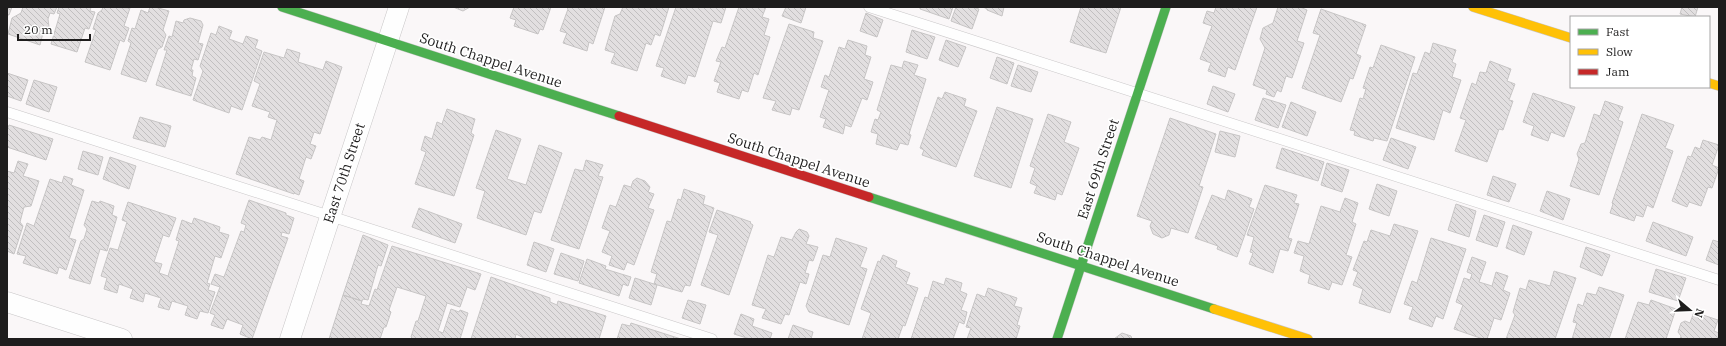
<svg xmlns="http://www.w3.org/2000/svg" width="1726" height="346" font-family="'IBM Plex Serif',serif">
<style>
.building{fill:url(#building-back-hatch);stroke:#c7c5c5}
.lines{fill:none;stroke-linecap:round;stroke-linejoin:round}
.lane-casing{stroke:#c9c7c8;stroke-width:11}
.street-casing{stroke:#c9c7c8;stroke-width:21}
.fast-casing{stroke:#c9c7c8;stroke-width:10}
.slow-casing{stroke:#c9c7c8;stroke-width:10}
.jam-casing{stroke:#c9c7c8;stroke-width:10}
.lane{stroke:#fefefe;stroke-width:10}
.street{stroke:#fefefe;stroke-width:20}
.fast{stroke:#4caf50;stroke-width:9}
.slow{stroke:#ffc107;stroke-width:9}
.jam{stroke:#c62828;stroke-width:9}
.labels{text-anchor:middle;dominant-baseline:central;stroke-width:3.5;stroke-linejoin:round;paint-order:stroke}
.street-label{font-size:14px;fill:#1e1d1d;stroke:#fff}
</style>
<defs>
<pattern id="building-back-hatch" width="6" height="6" patternUnits="userSpaceOnUse"><rect width="6" height="6" fill="#e2dfe0"/><path d="M-1 5l2 2M0 0l6 6M5-1l2 2" fill="none" stroke="#c1bfc0"/></pattern>
</defs>
<rect width="100%" height="100%" fill="#faf7f8"/>
<path class="building" d="M7,7H12L9,15H7Z
M23,7H57L54,14L50,13L48,19L49,27L48,31L43,33L40,45L8,34L12,18L21,13Z
M59,7H91L90,11L95,12L89,29L85,28L77,52L51,44L60,14L57,13Z
M103,7L130,8L124,26L129,28L124,42L120,40L110,70L85,62L96,30L93,29L98,13L102,10Z
M150,7H155L169,11L163,30L166,35L162,47L158,49L146,82L121,74L131,43L128,41L132,28L135,29L141,10L148,13Z
M453,7H470L463,11Z
M514,7H551L543,30L540,29L538,34L514,26L516,20L510,18Z
M566,7H605L593,44L589,42L587,51L563,43L567,33L560,31L568,9Z
M623,7H669L660,36L655,34L651,45L646,43L637,71L611,63L615,53L605,50L615,16L620,14Z
M676,7H726L721,23L713,21L695,77L688,75L685,84L661,76L664,68L656,66Z
M739,7H766L762,17L769,19L764,35L770,37L758,75L754,73L748,92L742,90L739,99L717,92L720,83L714,81L721,62L716,61L722,47L725,48Z
M786,7H806L801,23L782,16Z
M920,7H953L949,19L920,9Z
M956,7H972L979,9L972,29L951,21Z
M983,7H1004L1002,16L987,10V9Z
M1081,7H1121L1106,53L1070,42Z
M1216,7H1257L1235,70L1228,67L1225,77L1208,71L1211,63L1200,59L1212,26L1203,23L1207,11L1214,13Z
M1278,7H1300L1307,10L1297,41L1304,43L1292,78L1286,76L1281,92L1277,90L1274,97L1266,94L1267,90L1253,85L1265,48L1260,39L1263,28L1273,23Z
M1682,7H1698L1695,17L1680,14Z
M1321,9L1366,25L1356,54L1361,56L1353,79L1350,78L1341,102L1302,88L1320,35L1313,33Z
M866,13L883,20L877,37L860,31Z
M190,18L201,21L203,25L198,43L203,44L198,60L194,59L191,70H193L192,76L196,78L191,96L156,85L167,50H164L169,36L172,37L176,21L183,23L184,20Z
M789,24L814,32L813,38L823,41L799,110L792,108L790,115L772,110L776,101L763,98Z
M219,26L232,31L229,39L243,44L246,36L258,40L255,48L262,51L242,110L231,106L229,113L193,100L203,71L200,66L211,33L216,35Z
M912,30L935,37L927,59L906,52Z
M848,40L867,46L865,55L871,57L864,79L873,82L867,100L862,98L851,127L845,125L843,134L823,127L826,119L820,117L829,90L821,87L825,75L829,77L839,47L845,49Z
M946,40L966,47L958,67L939,60Z
M1433,43L1456,50L1452,62L1456,64L1452,77L1461,80L1450,113L1443,110L1434,140L1396,128L1413,73L1417,74L1425,52L1430,54Z
M1381,45L1415,57L1387,141L1374,138L1373,141L1354,135L1355,131L1350,130L1360,98L1363,99L1366,89L1363,88L1370,67L1373,68Z
M287,49L300,53L298,62L323,70L326,61L342,67L320,134L314,132L310,144L316,146L311,159L306,157L299,179L304,181L299,195L294,193V194L236,174L249,137L260,140L262,137L271,140L277,120L268,117L270,112L252,106L260,84L254,81L264,52L284,58Z
M997,57L1014,63L1007,84L990,78Z
M904,61L918,65L914,75L926,79L909,134L911,135L908,145L900,143L897,150L876,144L878,134L871,132L875,119L878,120L881,112L877,110L891,65L902,68Z
M1490,61L1511,69L1507,81L1515,84L1509,100L1513,101L1503,130L1499,129L1487,162L1455,151L1466,120L1460,118L1472,83L1476,85L1480,72L1486,73Z
M1018,65L1038,72L1031,92L1011,86Z
M7,73L28,80L21,101L7,96Z
M34,80L57,87L49,112L26,104Z
M1213,86L1235,94L1228,112L1207,104Z
M945,92L966,99L964,106L977,111L956,167L922,155L924,150L920,148L938,97L942,99Z
M1533,93L1575,107L1564,137L1551,132L1548,141L1531,135L1534,126L1523,122Z
M1263,98L1286,105L1278,128L1255,120Z
M1605,101L1623,107L1618,120L1623,122L1599,195L1570,186L1579,159L1577,154L1581,144L1585,143L1594,114L1600,116Z
M1291,102L1316,112L1307,136L1282,127Z
M997,107L1033,119L1011,188L974,176Z
M447,109L475,119L471,133L474,135L454,196L415,184L426,152L421,150L425,136L432,139L437,122L442,124Z
M1048,114L1071,122L1064,142L1079,148L1062,195L1057,193L1055,200L1034,193L1037,186L1030,183L1035,168L1030,166Z
M1642,114L1674,125L1665,148L1673,151L1653,208L1647,205L1643,217L1636,215L1634,221L1610,213L1613,204L1612,203Z
M140,117L171,126L165,147L133,138Z
M1170,118L1216,134L1199,186L1203,187L1188,233L1171,228L1169,235L1162,238L1153,234L1150,226L1152,221L1137,216Z
M9,125L53,139L46,160L7,147V130Z
M496,130L521,139L507,179L526,185L539,145L562,153L541,213L534,211L526,235L477,218L485,191L476,188Z
M1220,131L1240,136L1235,157L1215,152Z
M1391,138L1416,147L1408,169L1383,160Z
M1703,140L1719,145L1712,165L1719,168L1712,188L1708,187L1701,206L1689,202L1687,207L1672,201L1688,156L1691,157L1695,147L1700,149Z
M1282,148L1324,162L1318,181L1276,168Z
M83,151L103,157L98,175L78,169Z
M110,157L136,166L129,189L103,179Z
M586,160L603,165L598,176L603,177L579,249L551,240L575,169L583,171Z
M18,161L28,164L23,176L39,181L31,206L24,207L20,222L23,226L14,254L7,251V171L14,173Z
M1327,163L1349,170L1342,192L1321,185Z
M64,176L73,179L71,185L84,190L69,238L76,240L66,270L59,267L57,274L23,263L26,256L17,254L27,223L34,226L50,179L62,183Z
M1493,176L1516,184L1509,202L1487,195Z
M637,178L645,181L650,187L648,192L654,194L648,208L654,210L634,265L627,262L624,270L609,265L612,256L602,252L610,231L602,228L610,205L616,207L624,185L631,187L633,181Z
M1377,184L1397,191L1389,216L1369,209Z
M1265,185L1297,195L1294,203L1299,204L1288,238L1292,239L1288,251L1280,249L1273,273L1249,264L1253,253L1250,252L1254,237L1247,235Z
M684,189L705,196L703,204L714,208L690,286L685,285L682,292L654,284L657,274L651,272L667,221L671,222L678,199L681,200Z
M1228,190L1252,199L1249,207L1254,209L1237,257L1217,249L1218,246L1195,238L1212,195L1225,200Z
M1547,191L1570,199L1563,220L1540,211Z
M1345,198L1358,203L1352,222L1356,224L1346,255L1352,257L1342,285L1332,282L1329,290L1308,283L1310,275L1300,271L1304,256L1294,253L1298,241L1309,244L1321,206L1340,212Z
M249,200L286,213V215L294,218L289,234L282,232L281,236L288,238L252,339L240,334L243,325L227,319L223,329L211,325L215,315L210,313L220,287L211,284L215,274L224,277L241,231L244,232L246,225L241,223Z
M92,201L99,203L100,201L114,206L112,215L117,217L107,251L100,249L90,284L69,278L81,241L84,239L87,229L84,225Z
M128,202L176,218L169,237L163,235L154,262L162,264L159,273L168,276L179,241L176,240L182,220L192,224L194,218L220,227L219,232L229,235L221,258L215,256L207,283L210,284L208,290L215,292L208,313L200,311L197,319L185,315L188,306L172,301L169,310L158,307L161,298L145,293L143,302L130,298L133,289L119,284L117,293L104,289L107,278L101,276L110,248L118,250L127,222L122,220Z
M1456,204L1476,211L1469,237L1448,230Z
M419,208L462,224L455,243L412,227Z
M717,210L751,222L750,223L753,225L729,295L701,285L718,235L709,232Z
M1484,215L1505,222L1497,247L1476,240Z
M1653,222L1693,237L1686,256L1646,241Z
M1394,224L1418,231L1390,313L1359,303L1363,289L1353,285L1358,272L1353,270L1364,241L1367,242L1371,230L1390,236Z
M1513,225L1532,232L1524,255L1506,248Z
M799,229L807,232L809,236L806,244L818,247L813,261L809,260L805,273L809,274L806,284L800,282L789,315L785,314L781,324L762,318L766,309L752,305L768,255L774,257L781,237L792,240L796,232Z
M363,235L388,245L381,266L378,265L368,300L363,299L362,301L343,295Z
M836,238L867,248L860,267L867,269L849,325L809,312L806,306L823,255L830,257Z
M1431,238L1466,249L1443,319L1436,316L1432,327L1409,319L1413,307L1404,304L1412,281L1417,283Z
M1713,240L1719,242V265L1706,260Z
M534,242L554,249L546,272L527,265Z
M392,246L481,274L475,290L467,287L460,307L447,303L438,331L443,333L451,309L459,312L460,310L468,313L460,339H413L411,337L416,321H418L426,296L397,287L389,310L391,312L386,327H384L380,339H329L343,295L362,301L361,304L369,306L375,289L377,290Z
M1586,247L1610,255L1602,276L1580,267Z
M561,253L584,261L578,281L554,274Z
M883,255L897,261L895,267L910,273L906,284L918,288L905,326L903,325L898,339H862L871,313L861,309L878,261L880,262Z
M1472,257L1486,262L1479,282L1492,286L1496,272L1508,276L1503,290L1510,293L1501,320L1494,318L1487,339H1483L1454,329L1463,305L1456,302L1464,278L1470,280L1472,274L1467,272Z
M587,259L606,266L605,269L631,277L628,286L623,284L619,296L579,283Z
M1656,269L1686,278L1678,301L1649,292Z
M1554,271L1576,278L1555,339H1506L1515,315L1513,312L1520,288L1526,290L1529,280L1550,286Z
M491,277L550,298V302L557,305L558,301L606,316L599,339H526L516,334L515,339H471Z
M635,278L657,285L651,305L629,298Z
M946,278L962,283L960,291L967,294L961,310L967,312L964,324L959,322L953,339H911L925,297L928,298L933,281L944,285Z
M1599,287L1624,295L1609,339H1572L1577,323L1573,322L1578,304L1583,306L1587,293L1596,295Z
M988,288L1017,298L1014,306L1022,308L1017,325L1020,326L1016,339H967L971,328L966,327L977,294L985,297Z
M688,300L706,305L700,324L682,318Z
M1651,300L1676,309L1666,339H1625L1638,302L1649,305Z
M1694,312L1718,320L1714,331L1719,333V339H1680L1681,336L1678,332L1681,323L1685,321L1690,323Z
M741,314L754,319L752,326L772,333L770,339H750L734,334Z
M631,323L681,339H617L622,324L630,326Z
M793,325L813,332L811,339H788Z
M1122,333L1131,336L1132,339H1114Z"/>
<g class="lines">
<defs>
<path id="lane" d="M869,7L1719,280
M7,112L712,339"/>
<path id="street" d="M7,302L122,339
M290,339L399,7"/>
<path id="fast" d="M282,7L619,116
M869,197L1214,309
M1057,339L1166,7"/>
<path id="slow" d="M1473,7L1571,38
M1709,83L1719,86
M1214,309L1308,339"/>
<path id="jam" d="M619,116L869,197"/>
</defs>
<use href="#lane" class="lane-casing"/>
<use href="#street" class="street-casing"/>
<use href="#fast" class="fast-casing"/>
<use href="#slow" class="slow-casing"/>
<use href="#jam" class="jam-casing"/>
<use href="#lane" class="lane"/>
<use href="#street" class="street"/>
<use href="#fast" class="fast"/>
<use href="#slow" class="slow"/>
<use href="#jam" class="jam"/>
</g>
<g class="labels">
<g class="street-label">
<text transform="translate(491 60) rotate(18)">South Chappel Avenue</text>
<text transform="translate(799 160) rotate(18)">South Chappel Avenue</text>
<text transform="translate(1098 169) rotate(-72)">East 69th Street</text>
<text transform="translate(344 173) rotate(-72)">East 70th Street</text>
<text transform="translate(1108 259) rotate(18)">South Chappel Avenue</text>
</g>
</g>
<rect width="1726" height="346" fill="none" stroke="#1e1d1d" stroke-width="16"/>
<rect x="1570" y="16" width="140" height="72" fill="#ffffff" stroke="#a5a5a5"/>
<rect x="1578" y="29" width="20" height="6" fill="#4caf50" stroke="#a5a5a5"/>
<text x="1606" y="36" font-size="12" fill="#1e1d1d">Fast</text>
<rect x="1578" y="49" width="20" height="6" fill="#ffc107" stroke="#a5a5a5"/>
<text x="1606" y="56" font-size="12" fill="#1e1d1d">Slow</text>
<rect x="1578" y="69" width="20" height="6" fill="#c62828" stroke="#a5a5a5"/>
<text x="1606" y="76" font-size="12" fill="#1e1d1d">Jam</text>
<g transform="translate(1690 310) rotate(109)" stroke="#ffffff" stroke-width="3" paint-order="stroke">
<path d="M0-3L7 15L0 10L-7 15Z" fill="#1e1d1d"/>
<text y="-6" font-size="11" font-weight="bold" text-anchor="middle" fill="#1e1d1d">N</text>
</g>
<path d="M18 34v6h72v-6" fill="none" stroke="#1e1d1d" stroke-width="2"/>
<text x="24" y="34" font-size="12" fill="#1e1d1d" stroke="#ffffff" stroke-width="3" paint-order="stroke">20 m</text>
</svg>
